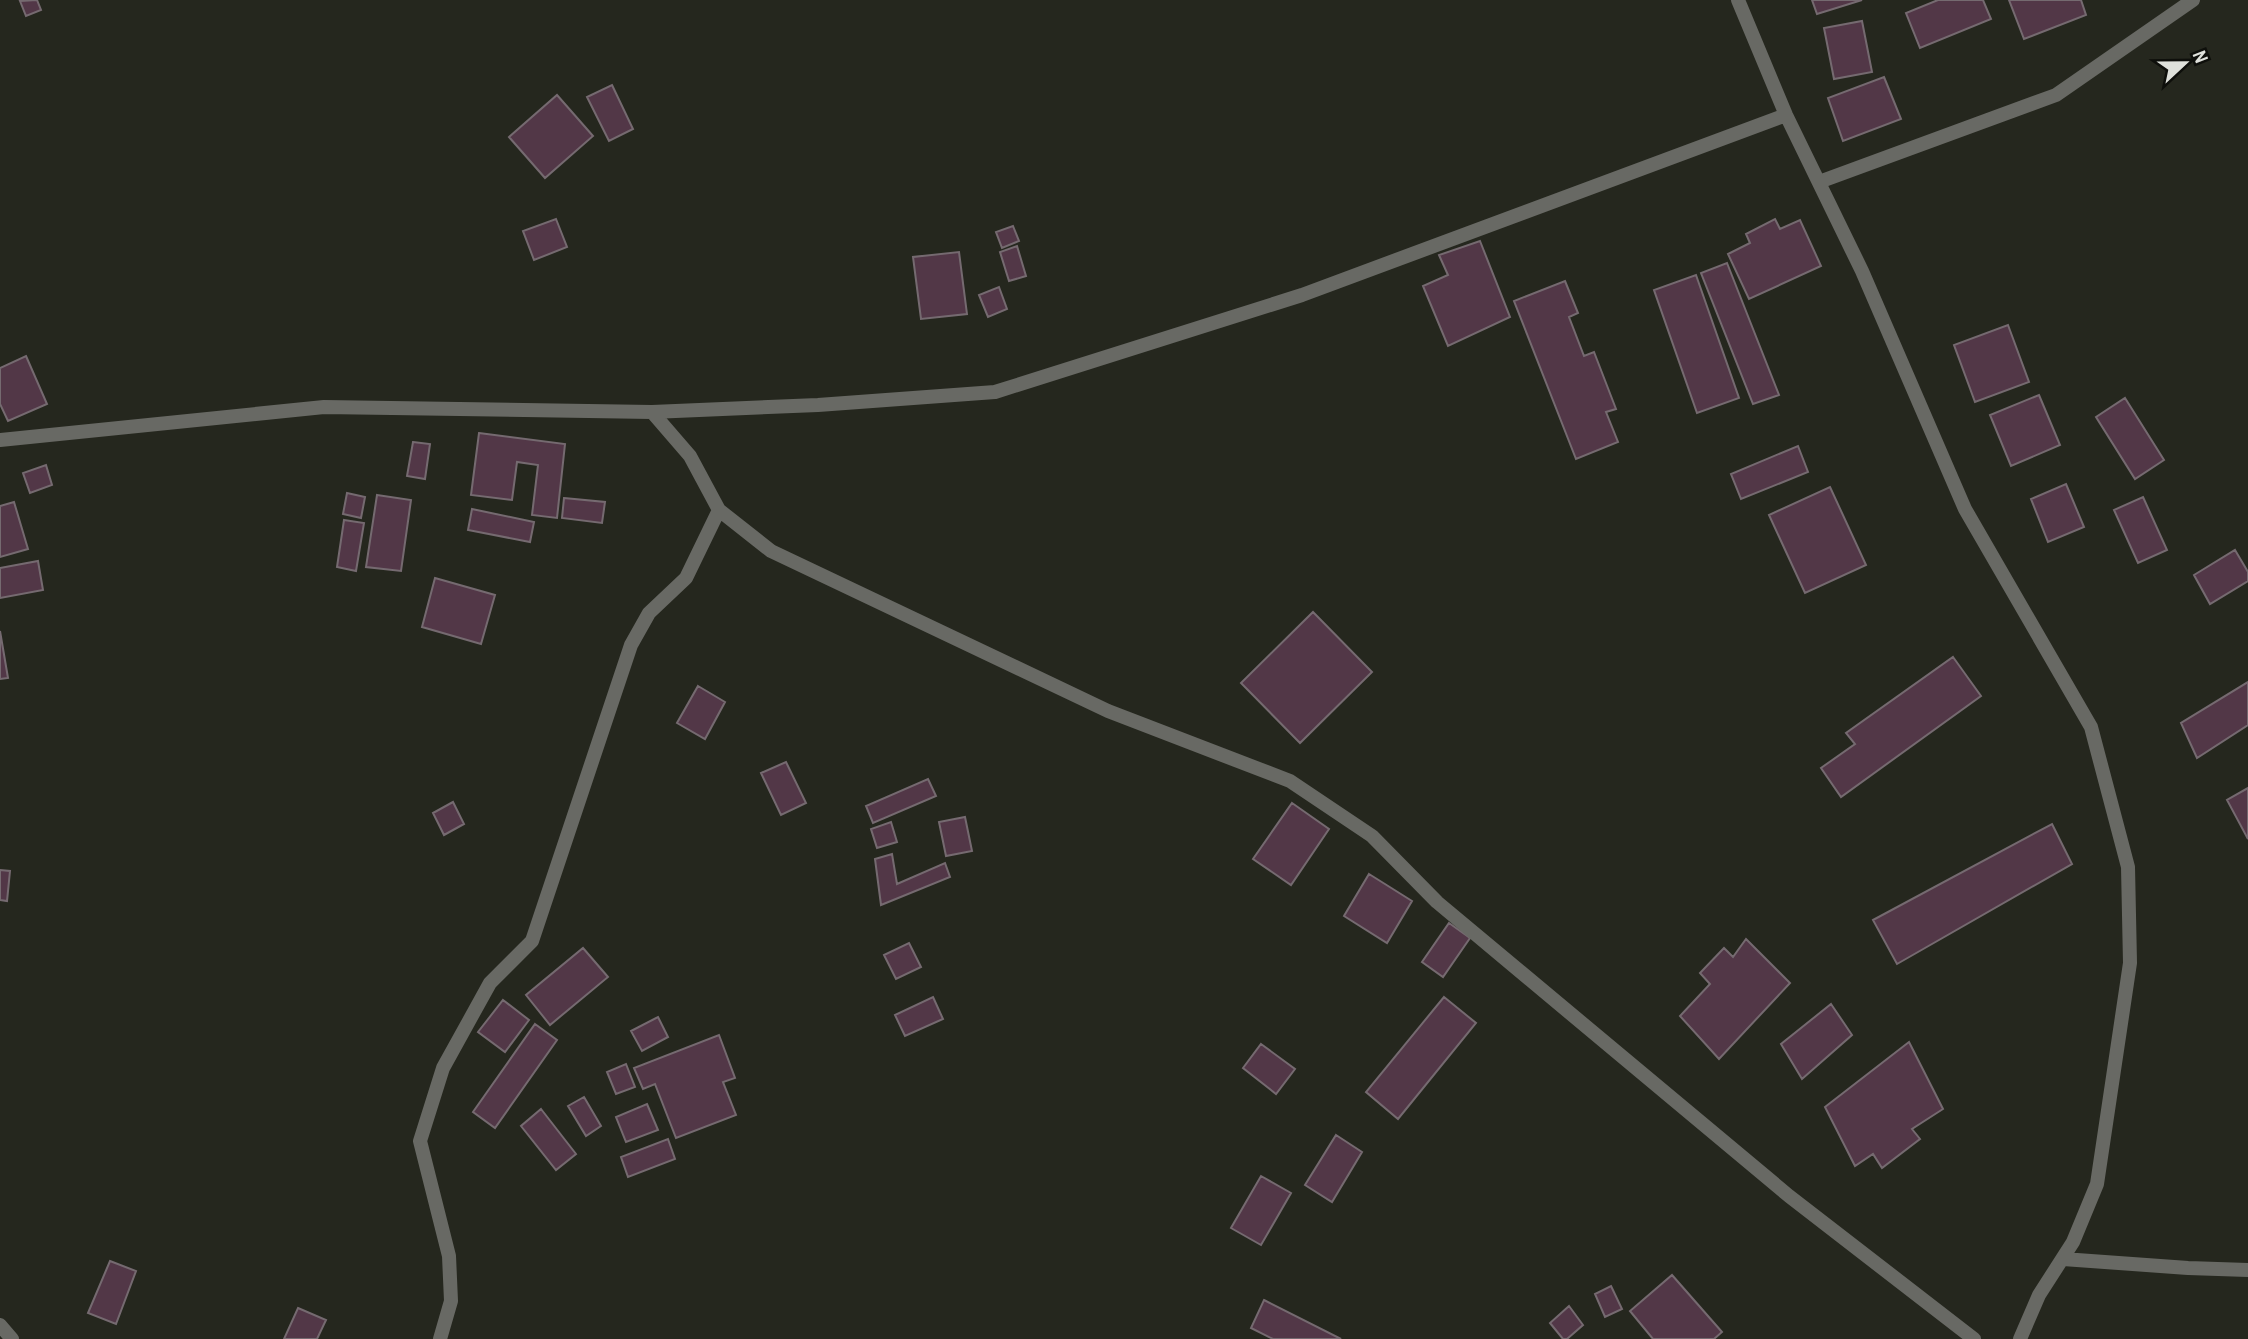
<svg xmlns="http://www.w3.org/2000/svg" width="2248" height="1339" font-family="'Archivo Narrow',sans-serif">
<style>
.building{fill:#523747;stroke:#756a70;stroke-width:2}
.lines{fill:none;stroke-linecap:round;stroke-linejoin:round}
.minor{stroke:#686964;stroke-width:14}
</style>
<rect width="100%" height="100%" fill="#25271e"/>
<path class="building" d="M37,0L41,10L26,16L20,1Z
M1812,0H1862L1817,14Z
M1938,0H1983L1991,19L1920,48L1906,13Z
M2009,0H2081L2086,15L2024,39Z
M1862,21L1872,72L1834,79L1824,28Z
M1884,77L1901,119L1843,141L1828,98Z
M612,85L633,129L609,141L587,97Z
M557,95L593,136L545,178L509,137Z
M556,219L567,247L534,260L523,231Z
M1775,219L1780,229L1800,220L1821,266L1749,299L1728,254L1750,243L1746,234Z
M1013,226L1019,241L1002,248L996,232Z
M1480,241L1510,317L1448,346L1423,286L1448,275L1439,255Z
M1017,246L1026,276L1009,281L1000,252Z
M959,252L967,314L921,319L913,257Z
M1727,263L1779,395L1753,404L1701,273Z
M1696,275L1739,398L1697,413L1654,290Z
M1565,281L1578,313L1569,317L1584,356L1594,352L1616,409L1606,412L1618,442L1576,459L1514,301Z
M999,287L1007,309L988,317L979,295Z
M2008,325L2029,382L1975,402L1954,345Z
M26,356L47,404L8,421L0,404V368Z
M2039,395L2060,445L2011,466L1990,415Z
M2125,398L2164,460L2135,479L2096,417Z
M479,433L565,444L557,518L532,515L538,465L517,462L512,500L471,495Z
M413,442L430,444L425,479L407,476Z
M1798,446L1808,472L1741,499L1731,474Z
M46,465L52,485L30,493L23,473Z
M2066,484L2084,527L2048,542L2031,499Z
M1830,487L1866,565L1805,593L1769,515Z
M347,493L365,497L361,518L343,514Z
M377,495L411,500L401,571L366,567Z
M2143,497L2167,550L2138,563L2114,510Z
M564,498L605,502L602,523L562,518Z
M14,502L28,549L0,557V506Z
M472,509L534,522L530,542L468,530Z
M344,520L364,523L356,571L337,567Z
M2235,550L2248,572V581L2210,604L2194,575Z
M38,561L43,590L0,598V568Z
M435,578L495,595L481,644L422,627Z
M1313,612L1372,672L1300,743L1241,683Z
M0,631L8,678L0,679Z
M1953,657L1981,696L1841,797L1821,768L1855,744L1846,733Z
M2248,682V725L2197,758L2181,723Z
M698,686L725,702L705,739L677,723Z
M786,762L806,803L781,815L761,773Z
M928,779L936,796L873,823L866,806Z
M2248,788V839L2227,800Z
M453,802L464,824L444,835L433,813Z
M1292,803L1329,829L1291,885L1253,859Z
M965,817L972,851L946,856L939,822Z
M891,822L897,842L877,848L871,829Z
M2052,824L2072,864L1897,964L1873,920Z
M892,854L897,884L945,863L950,877L881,905L875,859Z
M0,870L10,871L7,901L0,900Z
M1369,874L1412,901L1387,943L1344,916Z
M1449,923L1470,938L1443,977L1422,962Z
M1746,939L1790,983L1719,1059L1680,1016L1710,984L1700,973L1724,948L1733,957Z
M909,943L921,967L896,979L884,955Z
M583,948L608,977L550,1025L526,995Z
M933,997L943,1019L905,1036L895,1015Z
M1444,997L1476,1023L1398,1119L1366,1092Z
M503,1000L529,1020L505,1052L478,1032Z
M1831,1004L1852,1035L1802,1079L1781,1044Z
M658,1017L668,1037L642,1051L631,1031Z
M535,1024L557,1040L495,1128L473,1112Z
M719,1035L735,1078L723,1082L736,1115L676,1138L655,1084L643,1089L634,1068Z
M1909,1042L1943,1109L1912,1129L1920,1139L1882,1168L1873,1154L1855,1166L1825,1107Z
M1261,1044L1295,1069L1276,1094L1243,1068Z
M626,1064L635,1087L616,1094L607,1072Z
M584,1097L601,1126L586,1136L568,1106Z
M647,1104L658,1130L626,1142L616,1117Z
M541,1109L576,1154L556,1170L521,1126Z
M1336,1135L1362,1152L1332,1202L1305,1185Z
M668,1139L675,1159L628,1177L621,1157Z
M1261,1176L1291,1193L1261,1245L1231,1228Z
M110,1261L136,1271L116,1324L88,1313Z
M1672,1275L1722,1332L1714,1339H1653L1630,1311Z
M1611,1286L1622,1309L1605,1317L1595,1294Z
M1264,1300L1341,1339H1273L1251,1328Z
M1569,1306L1583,1325L1567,1339H1563L1550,1323Z
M298,1308L326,1320L317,1339H284Z"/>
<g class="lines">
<path class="minor" d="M1738,0L1786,115L1862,271L1965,509L2091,727L2128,867L2130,963L2097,1184L2073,1242L2039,1295L2020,1339
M1819,182L2056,95L2193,0
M652,412L690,456L719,510L771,551L1108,711L1290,781L1372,836L1437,902L1789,1196L1974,1339
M0,440L324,407L652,412L818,405L995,392L1302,295L1786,115
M2063,1259L2188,1268L2248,1270
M0,1325L12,1339
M440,1339L451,1301L449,1256L420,1141L443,1068L490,983L532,941L631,645L649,613L686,578L719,510"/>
</g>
<g transform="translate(2185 63) rotate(68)" stroke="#0e0f0b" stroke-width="5" paint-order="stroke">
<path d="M0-5L12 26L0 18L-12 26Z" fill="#dfe1db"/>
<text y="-10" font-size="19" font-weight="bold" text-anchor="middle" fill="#dfe1db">N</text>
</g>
</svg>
